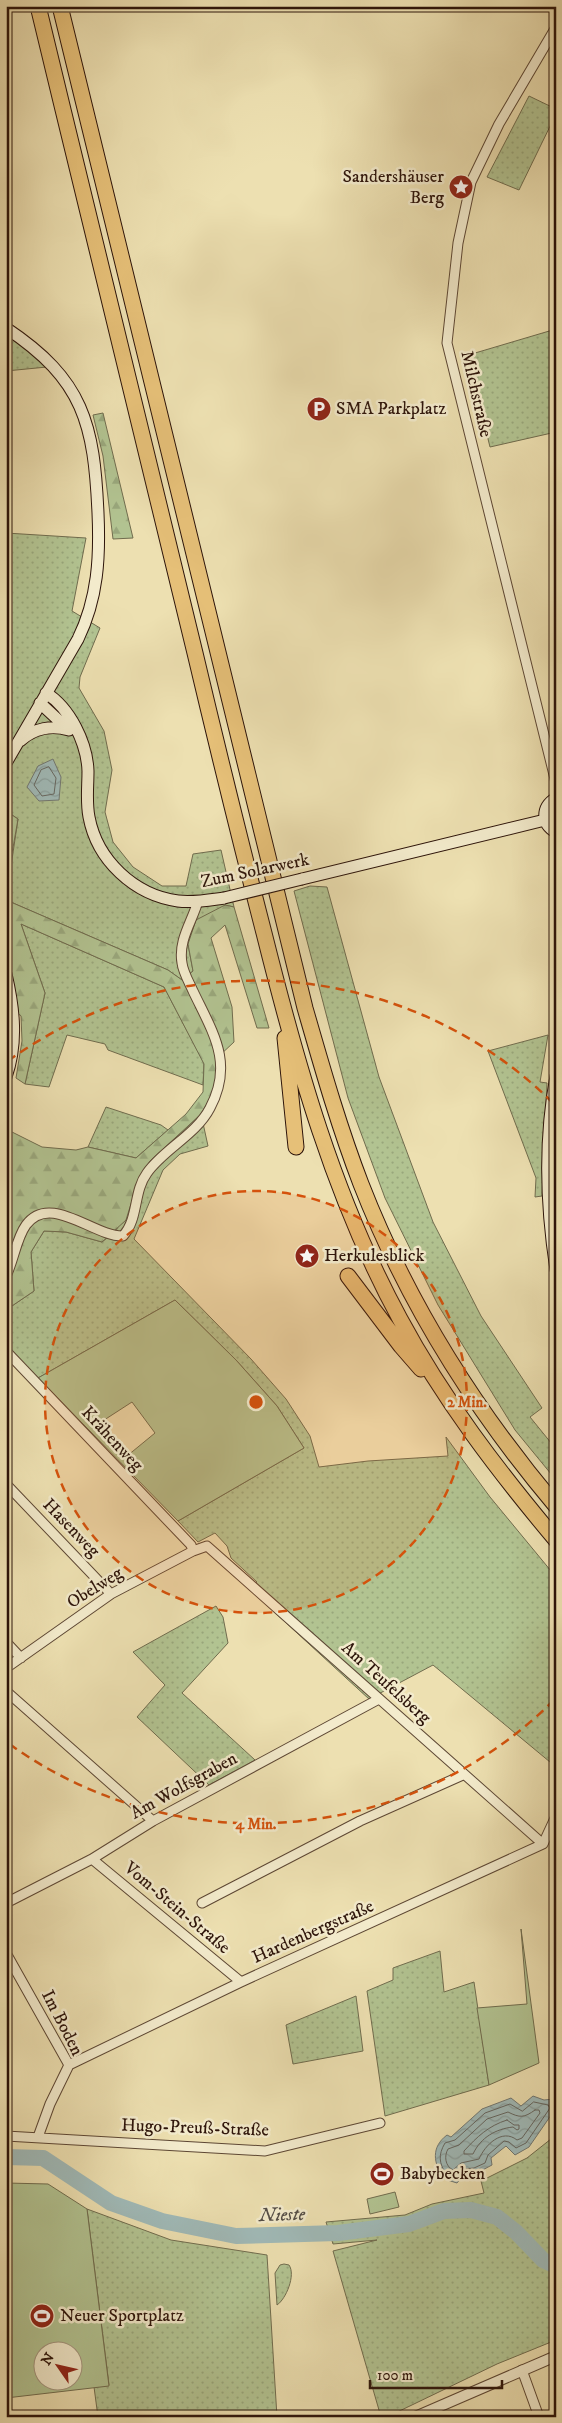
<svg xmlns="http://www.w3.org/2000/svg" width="562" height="2423" font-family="'IM FELL DW Pica',serif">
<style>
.grass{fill:url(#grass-dots);stroke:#706c4e}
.forest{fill:url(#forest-firs);stroke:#706c4e}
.garden{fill:#b2c391;stroke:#706c4e;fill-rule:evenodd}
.water{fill:url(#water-waves);stroke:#727872}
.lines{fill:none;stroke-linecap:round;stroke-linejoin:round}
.shore{stroke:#666761;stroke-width:1}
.river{stroke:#a0bab8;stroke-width:16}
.minor-casing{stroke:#5d4734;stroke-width:11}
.tertiary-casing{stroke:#5d4734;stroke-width:12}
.secondary-casing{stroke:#2d140a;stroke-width:13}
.motorway-casing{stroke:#2d140a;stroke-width:17}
.minor{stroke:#f3ebcc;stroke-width:9}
.tertiary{stroke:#f3ebcc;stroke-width:10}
.secondary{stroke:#f3ebcc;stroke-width:11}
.motorway{stroke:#e6c078;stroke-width:15}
.secondary-bridge-casing{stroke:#2d140a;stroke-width:13;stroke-linecap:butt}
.secondary-bridge{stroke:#f3ebcc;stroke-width:11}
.ring{fill:none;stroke:#d5520c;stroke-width:2.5;stroke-dasharray:9 6}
.labels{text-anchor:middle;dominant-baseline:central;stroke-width:5;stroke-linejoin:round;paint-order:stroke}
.poi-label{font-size:18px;fill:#2d140a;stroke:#f3ebcc;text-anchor:start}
.street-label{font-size:18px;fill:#2d140a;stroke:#f3ebcc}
.water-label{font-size:19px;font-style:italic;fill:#554e47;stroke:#f3ebcc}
.centre{fill:#d5520c;stroke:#f3ebcc;stroke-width:2.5}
.ring-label{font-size:15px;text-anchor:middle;font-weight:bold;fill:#d5520c;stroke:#f3ebcc;stroke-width:5;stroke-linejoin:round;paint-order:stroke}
</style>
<defs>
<pattern id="grass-dots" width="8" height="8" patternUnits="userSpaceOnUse" patternTransform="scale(1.25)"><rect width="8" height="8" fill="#b2c391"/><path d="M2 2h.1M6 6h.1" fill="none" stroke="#99a77c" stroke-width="1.8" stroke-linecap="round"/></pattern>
<pattern id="forest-firs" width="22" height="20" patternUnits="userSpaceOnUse" patternTransform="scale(1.25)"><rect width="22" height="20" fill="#b2c391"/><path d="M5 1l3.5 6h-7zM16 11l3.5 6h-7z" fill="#99a77c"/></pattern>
<pattern id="water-waves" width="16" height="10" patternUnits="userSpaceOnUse" patternTransform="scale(1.25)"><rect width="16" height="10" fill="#a0bab8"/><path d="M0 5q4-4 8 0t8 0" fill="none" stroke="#8a9f9d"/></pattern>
</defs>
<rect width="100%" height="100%" fill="#ede0b1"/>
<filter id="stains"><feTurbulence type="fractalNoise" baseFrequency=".004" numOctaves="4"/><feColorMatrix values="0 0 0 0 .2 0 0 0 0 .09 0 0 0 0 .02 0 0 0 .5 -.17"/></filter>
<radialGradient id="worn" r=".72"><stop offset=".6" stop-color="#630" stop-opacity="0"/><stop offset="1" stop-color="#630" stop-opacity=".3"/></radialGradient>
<path class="grass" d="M529,96L556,109V114L519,190L487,177Z
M556,329V432L490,447L469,362L465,356Z
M6,334L31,351L47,367L6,371Z
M6,533L86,538L72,611L100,628L80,677L79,688L104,731L112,770L105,812L113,842L133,867L162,886H186L193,854L221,850L234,907L225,905L188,944L193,971L182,980L168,970L6,900L18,819L6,811Z
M310,886L327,887L379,1077L433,1222L481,1316L542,1408L530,1417L556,1449V1480L515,1430L438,1305L385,1198L348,1098L294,891Z
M21,924L164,987L204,1063L203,1085L108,1050L105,1044L67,1035L49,1087L25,1084L45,993Z
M548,1035L540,1082L547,1083L542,1196L535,1197L536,1178L488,1051Z
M106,1107L161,1125L168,1130L136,1158L88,1147Z
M201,1114L208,1146L180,1154L163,1170L134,1239L251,1359L286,1399L310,1436L319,1467L368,1461L448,1456L446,1437L490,1497L556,1577V1767L433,1665L369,1699L248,1588L257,1582L231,1558L227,1546L215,1533L198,1542L178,1521L304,1448L277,1406L236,1360L175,1300L38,1378L6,1345V1310L34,1291L31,1252L44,1231L66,1232L102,1242L116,1231L138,1180L150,1161Z
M216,1606L223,1617L228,1643L182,1693L255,1760L209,1785L137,1717L165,1685L133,1652Z
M440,1951L444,1992L474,1982L489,2085L385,2116L367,1991L393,1980V1968Z
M356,1996L363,2051L293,2064L286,2025Z
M556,2135V2340L497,2364L387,2417H381L333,2251L377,2240L333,2244L326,2222L405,2215L432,2204L484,2193L481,2181L527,2158Z
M87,2209L171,2240L267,2255L277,2417H98L94,2387L109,2385Z
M284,2264L289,2265C296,2275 286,2299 277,2305L275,2273L280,2265Z"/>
<path class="forest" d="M103,413L133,538L113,539L103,456L93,415Z
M6,811L18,819L6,888Z
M6,900L168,970L182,980L193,971L188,944L196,920L225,905L234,907L269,1028H257L225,925L211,938L232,1007L234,1042L218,1057L217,1076L212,1095L201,1114L150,1161L138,1181L126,1220L102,1242L66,1232L44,1231L31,1252L34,1291L6,1310V1129L42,1147L76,1150L88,1147L136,1158L186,1114L203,1092L204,1064L164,987L21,924L45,993L25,1084L16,1078L22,1041L21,1016L6,1004Z"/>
<path class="garden" d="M175,1300L236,1360L277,1406L304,1448L178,1521L38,1378ZM132,1402L155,1433L127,1456L98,1424Z
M521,1929L539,2063L489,2085L477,2008L527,2004Z
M6,2183L48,2184L87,2209L109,2386L6,2398ZM42,2350H72V2380H42Z
M395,2192L399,2207L370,2214L367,2199Z"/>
<path class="water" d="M53,759L61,777L59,800L39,801L27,787L38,766Z
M533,2096L544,2100L554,2099L556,2108L529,2147L515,2155L506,2146L491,2158L492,2165L475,2174L465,2173L457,2183L444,2179C433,2163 431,2147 447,2135L451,2137L482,2109L511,2098L521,2106Z"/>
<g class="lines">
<path class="shore" d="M49,767L56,778L54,794L42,796L34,785L41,770Z
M534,2102L548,2105L550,2108L526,2143L516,2148L509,2142L504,2141L488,2155L485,2163L474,2168L463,2169L455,2177L446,2174C439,2163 438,2155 445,2143L455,2140L485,2113L510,2104L522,2111Z
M535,2110H539L540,2113L522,2138L517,2140C502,2128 485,2145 479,2159L461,2163L453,2170C445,2166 444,2156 448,2149L459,2145L487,2119L508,2112C520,2118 524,2118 535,2110Z
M507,2120L514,2125H519V2129L517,2130L513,2127C496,2129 481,2137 473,2154H464V2151C477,2137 488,2126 507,2120Z"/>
<path class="river" d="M6,2157L43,2158L111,2203L162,2221L236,2236L338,2233L409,2224L444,2211L471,2210L497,2217L516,2232L543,2260L556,2266"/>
<defs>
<path id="minor" d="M556,27L499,124L471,182L458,243L447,343L556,783
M6,1276C14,1260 16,1239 26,1225C50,1192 94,1237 123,1236C139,1218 133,1192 147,1173C164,1149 196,1135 210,1108C234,1063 213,1033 193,991C189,982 183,972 182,963C178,940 192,922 198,901
M6,1351L191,1545L193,1551
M6,1484L111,1594
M6,1642L21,1658
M6,1668L111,1594L193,1551L207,1546L543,1844
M6,1691L153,1821
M92,1859L241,1982
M6,1903L92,1859L153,1821L379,1699
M202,1903L360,1821L463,1775
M6,1953L69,2065L50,2104L38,2137
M69,2065L241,1982L543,1844L556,1816
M6,2136L265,2151L380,2123
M522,2370L539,2417"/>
<path id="tertiary" d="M415,2417L556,2356"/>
<path id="secondary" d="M6,328C84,380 94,424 98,513C100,557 98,598 78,639L6,763
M46,693C70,708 87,743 88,771C88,787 86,802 89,817C97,860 134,895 178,901C193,903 209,900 224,898
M40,703L69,730
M20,741C34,728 52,725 69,730
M556,798C541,807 541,824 556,832
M302,879L545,820
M6,974C14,1008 18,1043 6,1077
M556,1076C544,1139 546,1206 556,1270"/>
<path id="motorway" d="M38,6C90,222 143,438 195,653C217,746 240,840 264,933C297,1065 334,1198 400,1319C443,1399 498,1471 556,1540
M60,6L305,1008C322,1067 339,1127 361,1184C407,1302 475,1410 556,1506
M285,1038L296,1147
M348,1276L401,1346L421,1369"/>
</defs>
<use href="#minor" class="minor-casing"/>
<use href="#tertiary" class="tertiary-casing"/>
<use href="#secondary" class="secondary-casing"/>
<use href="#motorway" class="motorway-casing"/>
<use href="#minor" class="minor"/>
<use href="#tertiary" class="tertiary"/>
<use href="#secondary" class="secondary"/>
<use href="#motorway" class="motorway"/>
<defs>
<path id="secondary-bridge" d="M224,898L302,879"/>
</defs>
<use href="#secondary-bridge" class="secondary-bridge-casing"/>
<use href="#secondary-bridge" class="secondary-bridge"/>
</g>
<circle cx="256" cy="1402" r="211" fill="#d5520c" fill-opacity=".12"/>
<g class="ring">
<circle cx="256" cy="1402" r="211"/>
<path d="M554 1700A422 422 0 0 1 8 1743M8 1061A422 422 0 0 1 554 1104"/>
</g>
<defs>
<symbol id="sight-disc" viewBox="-11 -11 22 22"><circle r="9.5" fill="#8f2418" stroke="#f3ebcc"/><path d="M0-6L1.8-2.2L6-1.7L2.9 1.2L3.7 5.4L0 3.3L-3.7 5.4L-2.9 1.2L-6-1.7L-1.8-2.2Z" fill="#fff"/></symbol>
<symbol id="parking-disc" viewBox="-11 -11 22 22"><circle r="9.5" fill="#8f2418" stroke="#f3ebcc"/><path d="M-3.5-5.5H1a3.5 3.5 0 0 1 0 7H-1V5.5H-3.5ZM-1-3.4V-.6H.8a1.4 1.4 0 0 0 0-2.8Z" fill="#fff"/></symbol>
<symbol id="stadium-disc" viewBox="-11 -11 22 22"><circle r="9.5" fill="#8f2418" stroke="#f3ebcc"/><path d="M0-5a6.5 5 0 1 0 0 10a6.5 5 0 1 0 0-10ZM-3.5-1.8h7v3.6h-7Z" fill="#fff"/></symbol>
</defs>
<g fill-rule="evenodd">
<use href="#sight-disc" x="447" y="173" width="28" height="28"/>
<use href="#parking-disc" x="305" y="395" width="28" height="28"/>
<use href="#sight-disc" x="293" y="1242" width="28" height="28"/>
<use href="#stadium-disc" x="368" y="2160" width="28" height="28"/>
<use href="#stadium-disc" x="28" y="2302" width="28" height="28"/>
</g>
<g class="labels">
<g class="poi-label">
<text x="444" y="177" text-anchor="end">Sandershäuser<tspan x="444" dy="21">Berg</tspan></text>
<text x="336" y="409">SMA Parkplatz</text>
<text x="324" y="1256">Herkulesblick</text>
<text x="400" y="2174">Babybecken</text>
<text x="60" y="2316">Neuer Sportplatz</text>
</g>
<g class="street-label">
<text transform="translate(476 394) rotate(77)">Milchstraße</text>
<text transform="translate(255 871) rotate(-12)">Zum Solarwerk</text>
<text transform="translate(112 1439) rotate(47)">Krähenweg</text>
<text transform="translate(71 1528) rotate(46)">Hasenweg</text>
<text transform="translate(95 1588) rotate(-32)">Obelweg</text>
<text transform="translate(386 1683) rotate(42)">Am Teufelsberg</text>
<text transform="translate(184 1786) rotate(-29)">Am Wolfsgraben</text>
<text transform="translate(177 1908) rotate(40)">Vom-Stein-Straße</text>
<text transform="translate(313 1932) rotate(-24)">Hardenbergstraße</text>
<text transform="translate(62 2023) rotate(63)">Im Boden</text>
<text transform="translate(195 2128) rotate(2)">Hugo-Preuß-Straße</text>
</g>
<g class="water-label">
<text transform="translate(282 2215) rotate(-2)">Nieste</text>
</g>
</g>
<circle cx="256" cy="1402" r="8" class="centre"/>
<g class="ring-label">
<text x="467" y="1407">2 Min.</text>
<text x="256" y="1829">4 Min.</text>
</g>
<rect width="562" height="2423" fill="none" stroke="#ede0b1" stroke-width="25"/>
<rect x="8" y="8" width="547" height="2408" fill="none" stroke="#2d140a" stroke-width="2.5"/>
<rect x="12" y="12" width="537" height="2398" fill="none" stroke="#2d140a"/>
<g transform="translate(58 2366) rotate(304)"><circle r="24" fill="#f3ebcc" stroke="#a4957e"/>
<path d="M0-4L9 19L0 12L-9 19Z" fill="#8f2418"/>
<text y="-8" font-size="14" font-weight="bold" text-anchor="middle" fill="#2d140a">N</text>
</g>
<path d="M370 2380v8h132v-8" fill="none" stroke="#2d140a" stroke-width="2.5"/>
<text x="377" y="2380" font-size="15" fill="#2d140a" stroke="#f3ebcc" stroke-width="4" paint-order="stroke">100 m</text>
<rect width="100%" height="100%" filter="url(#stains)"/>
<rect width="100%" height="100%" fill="url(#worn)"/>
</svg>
